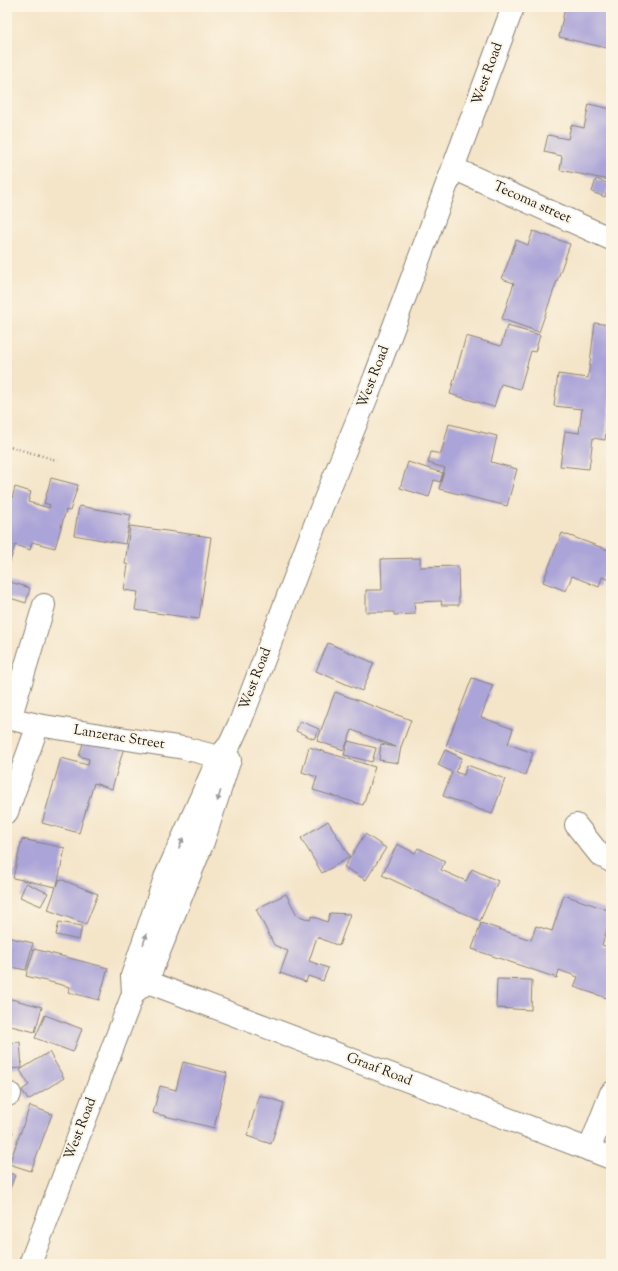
<svg xmlns="http://www.w3.org/2000/svg" width="618" height="1271" font-family="'Sorts Mill Goudy',serif">
<style>
.building{fill:#aba4d8}
.lines{fill:none;stroke-linecap:round;stroke-linejoin:round}
.street-casing{stroke:#888072;stroke-width:24}
.path{stroke:#888072;stroke-width:2.5;stroke-dasharray:1 3;stroke-linecap:butt}
.street{stroke:#fff;stroke-width:22}
.oneway{fill:#999}
.labels{text-anchor:middle;dominant-baseline:central;stroke-width:4;stroke-linejoin:round;paint-order:stroke}
.street-label{font-size:14px;fill:#1c1c1c;stroke:#fcf5e5}
</style>
<rect width="100%" height="100%" fill="#fcf5e5"/>
<filter id="ink" filterUnits="userSpaceOnUse"><feTurbulence type="fractalNoise" baseFrequency=".025" numOctaves="2"/><feDisplacementMap in="SourceGraphic" scale="8" xChannelSelector="R" yChannelSelector="G"/><feConvolveMatrix kernelMatrix="1 2 1 2 8 2 1 2 1" color-interpolation-filters="sRGB"/></filter>
<filter id="wash" filterUnits="userSpaceOnUse"><feTurbulence type="fractalNoise" baseFrequency=".012" numOctaves="4" result="noise"/><feDisplacementMap in="SourceGraphic" scale="16" xChannelSelector="R" yChannelSelector="G"/><feGaussianBlur stdDeviation="0.9" result="paint"/><feColorMatrix in="noise" values="0 0 0 0 0 0 0 0 0 0 0 0 0 0 0 0 0 1.4 0 .05"/><feComposite in="paint" operator="in"/></filter>
<g filter="url(#wash)">
<rect width="100%" height="100%" fill="#f4e5c9"/>
<g id="blocks">
<path class="building" d="M565,7H611V49L559,37Z
M589,104L611,109V171L609,180L560,170L562,156L544,152L548,135L568,139L571,125L584,128Z
M596,179L610,184L605,197L592,192Z
M533,231L570,244L539,332L502,319L514,283L502,279L516,240L528,245Z
M595,323L611,325V392L605,440L593,438L589,469L560,466L565,431L579,433L582,409L554,406L558,374L588,378Z
M507,326L540,335L535,352L531,351L520,389L501,384L494,407L450,394L466,336L501,346Z
M449,424L497,436L491,462L517,469L507,506L439,489L445,468L428,463L431,452L441,454Z
M408,462L443,473L440,482L434,480L429,497L400,488Z
M51,478L78,485L70,511L66,510L55,548L32,542L30,550L15,545L7,572V501L11,502L15,487L31,492L28,502L49,508L50,505L44,503Z
M79,506L131,515L125,544L74,535Z
M130,526L211,537L199,619L135,610L138,592L124,590L128,565L125,564Z
M562,533L611,551V580L602,577L599,587L572,576L566,591L543,582Z
M420,558V567L458,566L459,605H441L442,601L414,602L415,614L394,615V612H366V590H382L381,559Z
M7,581L30,588L26,603L7,597Z
M328,643L374,663L362,691L316,671Z
M472,678L493,685L481,717L513,729L508,744L533,753L525,775L446,746Z
M335,692L411,720L401,747L398,763L379,760L381,744L396,747L352,730L344,750L317,741Z
M300,721L319,729L314,739L296,731Z
M85,737L124,747L112,789L94,783L79,833L42,823L61,758L88,765L89,759L79,756Z
M348,741L376,748L372,762L344,755Z
M309,747L375,767L363,805L313,790L317,777L302,772Z
M445,750L462,758L455,772L464,775L467,765L505,779L492,814L443,796L452,772L438,765Z
M328,821L350,857L322,873L301,838Z
M365,834L386,848L366,880L344,867Z
M22,839L65,848L57,886L60,879L98,894L86,924L48,910L56,887L13,878Z
M397,844L415,853L418,848L445,861L441,870L466,881L472,869L498,881L480,921L382,875Z
M26,883L48,893L41,906L20,897Z
M286,894L297,915L310,920L312,916L327,922L330,913L350,914L339,946L317,937L309,961L328,968L323,981L308,976L306,982L280,973L288,951L274,945L256,909Z
M564,895L611,911V917L602,945L611,948L608,956L611,957V986L607,998L574,987L578,977L559,970L557,978L472,949L481,923L531,940L536,926L552,931Z
M59,922L82,926L79,940L56,935Z
M7,937L33,943L26,970L7,966Z
M34,949L108,968L99,1000L68,992L70,987L26,976Z
M497,979L532,980L531,1010L496,1008Z
M7,998L42,1007L35,1032L7,1025Z
M45,1015L82,1029L73,1052L35,1038Z
M20,1042L22,1068L7,1069V1043Z
M49,1052L64,1078L28,1100L22,1090L29,1085L20,1070Z
M183,1062L227,1073L214,1128L153,1113L160,1086L176,1090Z
M259,1095L284,1103L271,1144L247,1136Z
M30,1106L52,1114L31,1171L9,1164Z
M7,1129L13,1132L7,1142Z
M7,1172L15,1175L7,1197Z"/>
</g>
</g>
<g filter="url(#ink)">
<use href="#blocks" fill-opacity="0" stroke="#888072" stroke-width="1"/>
<g class="lines">
<defs>
<path id="street" d="M453,168L611,239
M7,718L38,725L184,748L230,760
M10,719L44,605
M7,812L38,725
M576,825L600,855L611,861
M132,976L611,1158
M136,991L147,982L203,842L229,762
M7,1095L10,1094
M589,1150L611,1093
M30,1264L133,994L132,976L165,878L219,757L230,744L241,720L321,509L375,377L513,7"/>
</defs>
<use href="#street" class="street-casing"/>
<path class="path" d="M7,446L60,461"/>
<use href="#street" class="street"/>
</g>
<defs><path id="oneway-solid" d="M-6-.8H1V-3.2L6.5 0L1 3.2V.8H-6Z"/></defs>
<g class="oneway">
<use href="#oneway-solid" transform="translate(219 796) rotate(107)"/>
<use href="#oneway-solid" transform="translate(181 843) rotate(-67)"/>
<use href="#oneway-solid" transform="translate(145 939) rotate(-71)"/>
</g>
</g>
<g class="labels">
<g class="street-label">
<text transform="translate(488 74) rotate(-70)">West Road</text>
<text transform="translate(532 203) rotate(24)">Tecoma street</text>
<text transform="translate(374 377) rotate(-69)">West Road</text>
<text transform="translate(256 679) rotate(-69)">West Road</text>
<text transform="translate(119 738) rotate(9)">Lanzerac Street</text>
<text transform="translate(379 1070) rotate(21)">Graaf Road</text>
<text transform="translate(81 1129) rotate(-69)">West Road</text>
</g>
</g>
<rect width="618" height="1271" fill="none" stroke="#fcf5e5" stroke-width="24"/>
</svg>
